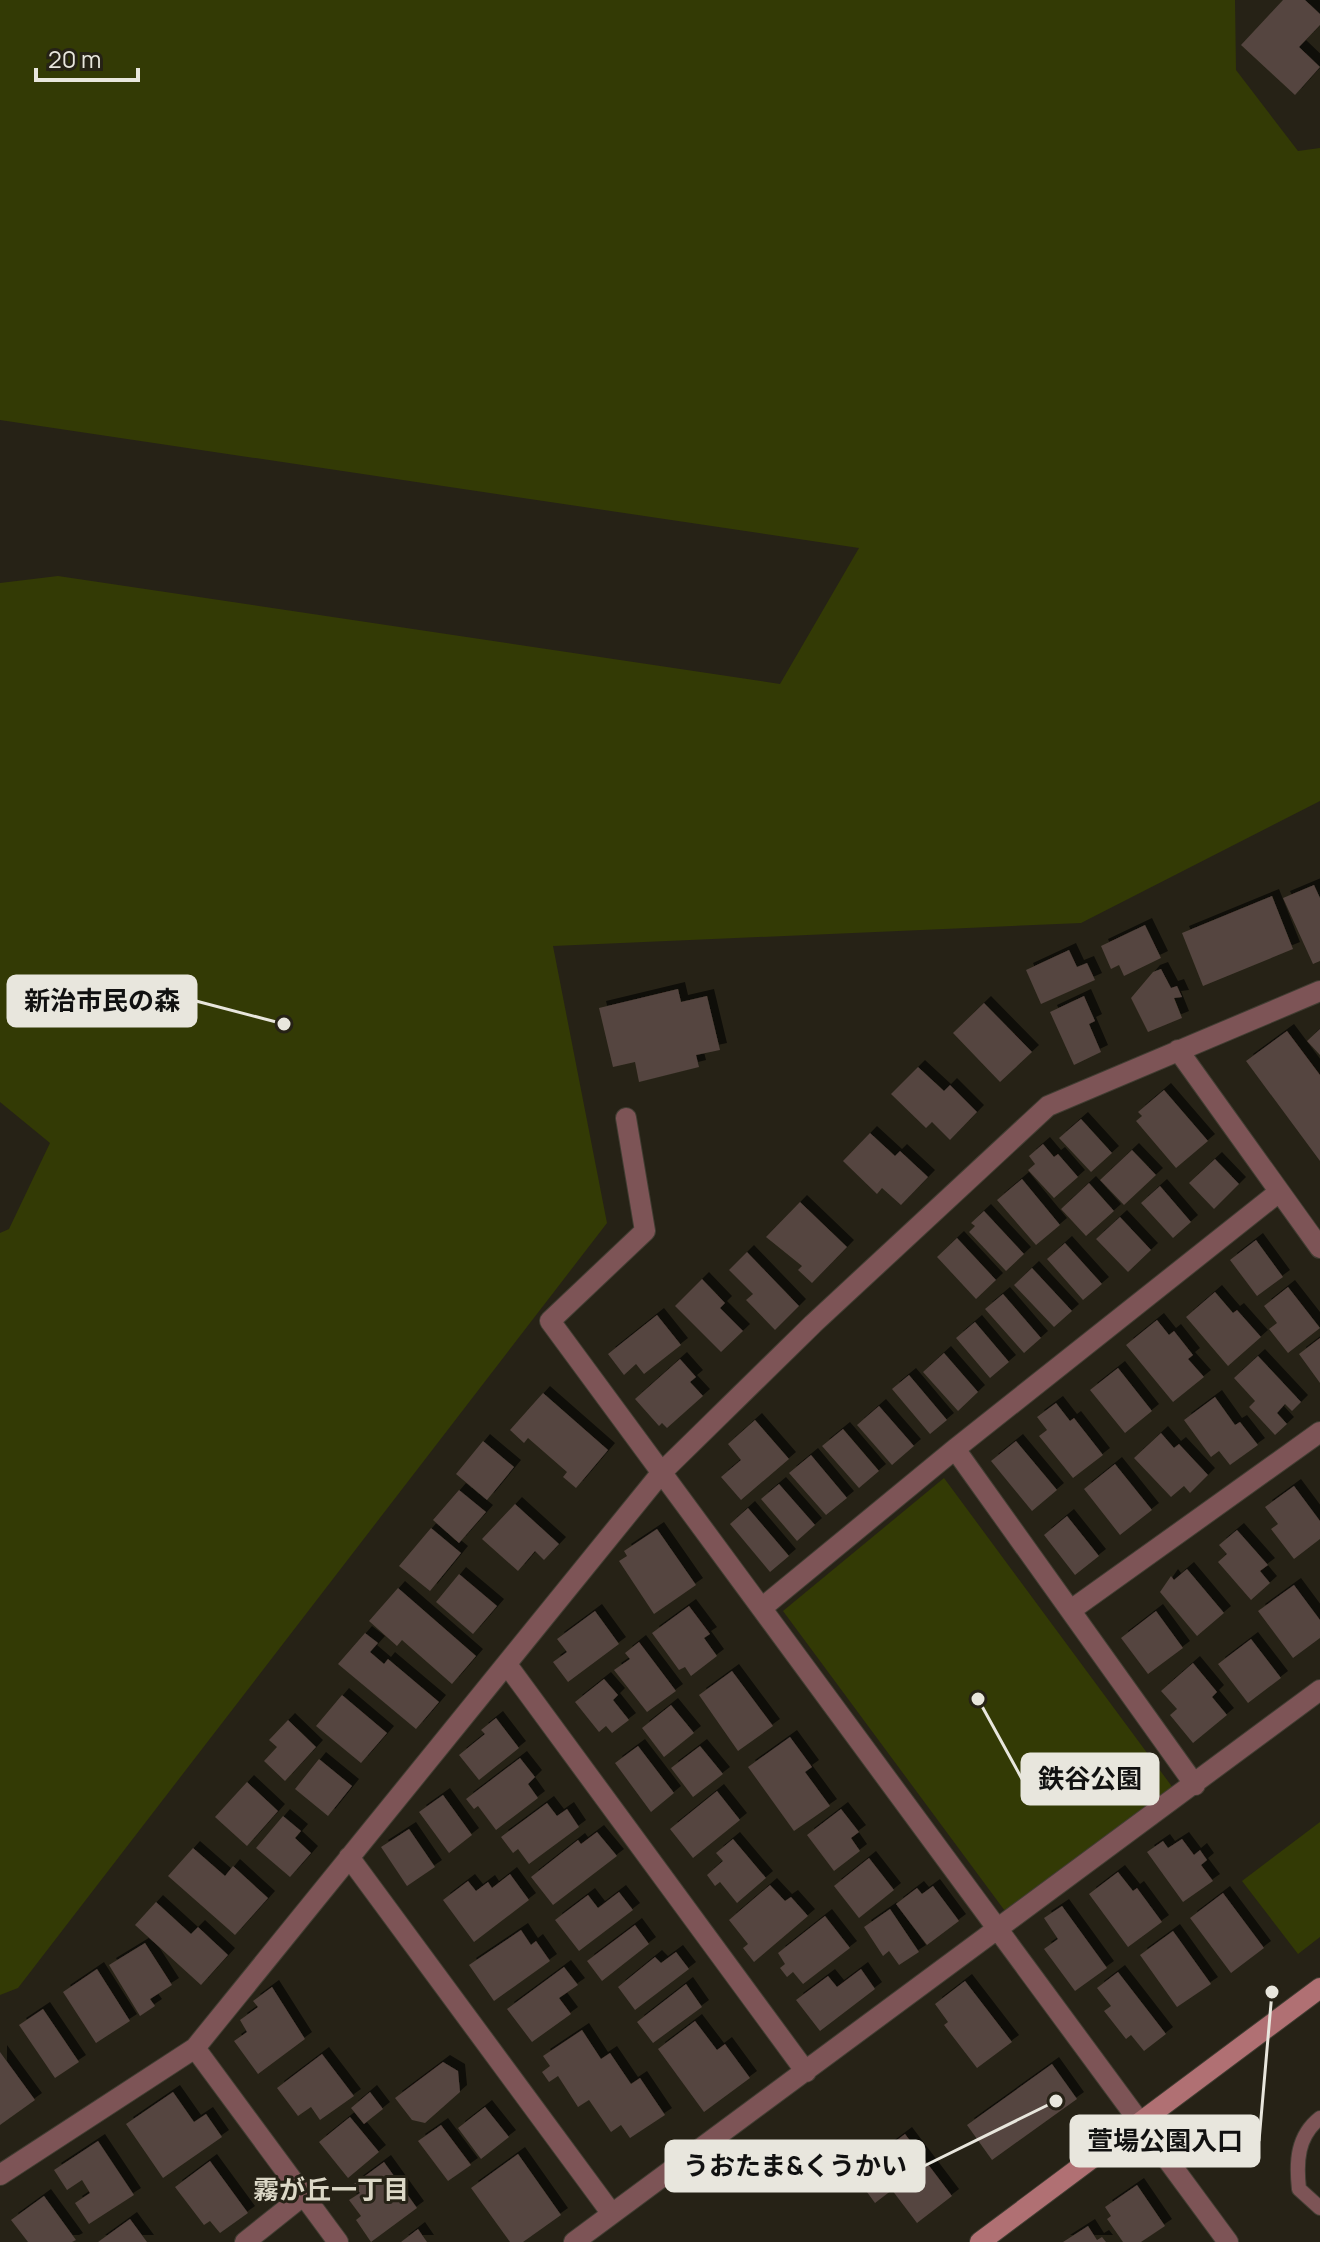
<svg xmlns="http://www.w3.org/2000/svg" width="1320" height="2242" font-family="Manrope,'Noto Sans JP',sans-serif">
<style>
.green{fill:#333a05}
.building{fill:#54453f;filter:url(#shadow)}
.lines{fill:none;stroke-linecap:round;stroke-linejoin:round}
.lane-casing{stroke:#413d32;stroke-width:16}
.street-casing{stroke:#413d32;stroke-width:22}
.secondary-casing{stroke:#413d32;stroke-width:22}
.lane{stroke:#7d5456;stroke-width:14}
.street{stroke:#7d5456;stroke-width:20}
.secondary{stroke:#b07073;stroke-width:20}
.labels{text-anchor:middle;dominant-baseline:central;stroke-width:6;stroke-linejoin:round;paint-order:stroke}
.neighbourhood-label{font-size:26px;font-weight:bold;fill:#dcd8c7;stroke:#262216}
.leader{fill:none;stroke:#e8e6dd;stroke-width:3}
.callout-dot{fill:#e8e6dd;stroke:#262216;stroke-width:3}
.callout{fill:#e8e6dd;stroke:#e8e6dd;stroke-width:3}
.callout-label{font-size:26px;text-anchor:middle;font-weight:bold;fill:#111}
</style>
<defs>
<filter id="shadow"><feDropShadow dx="7" dy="-7" stdDeviation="0" flood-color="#0009"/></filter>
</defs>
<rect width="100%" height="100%" fill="#262216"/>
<path class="green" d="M0,0H1235L1236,70L1298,151L1320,148V801L1081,923L553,946L607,1223L18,1988L0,1995V1233L9,1229L50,1143L0,1102V583L58,576L780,684L859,548L0,420Z
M944,1478L1173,1788L1005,1911L783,1611Z
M1320,1822V1937L1298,1954L1242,1881Z"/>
<path class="building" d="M1283,0H1305L1320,14V25L1299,47L1320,67L1295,95L1241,45Z
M1314,885L1320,898V961L1313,964L1283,898Z
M1272,896L1293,949L1203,986L1182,933Z
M1145,925L1161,958L1124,976L1119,965L1111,969L1101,946Z
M1069,950L1077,967L1087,963L1095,980L1041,1004L1026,970Z
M1161,969L1171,988L1177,986L1182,997L1174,998L1182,1018L1148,1032L1131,998L1153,972Z
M678,989L681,1002L707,996L720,1050L696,1055L699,1067L639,1082L635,1062L613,1067L599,1008Z
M1084,996L1095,1021L1089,1024L1101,1052L1074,1065L1050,1012Z
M984,1003L1032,1052L1000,1082L953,1033Z
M1320,1029V1055L1307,1041Z
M1287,1031L1320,1075V1161L1246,1061Z
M918,1067L944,1091L950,1085L977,1112L950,1140L932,1122L926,1128L891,1094Z
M1164,1090L1208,1141L1176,1168L1136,1121L1142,1116L1138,1112Z
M1081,1119L1112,1153L1091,1172L1059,1138Z
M870,1133L895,1156L900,1151L928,1177L901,1205L882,1188L877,1194L843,1161Z
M1043,1144L1054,1157L1058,1154L1078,1177L1054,1198L1028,1170L1035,1164L1029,1156Z
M1132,1150L1156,1175L1124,1205L1100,1180Z
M1215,1159L1239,1184L1214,1209L1189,1183Z
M1022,1179L1060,1225L1036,1245L997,1200Z
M1089,1183L1114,1211L1086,1236L1061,1209Z
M1160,1186L1191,1222L1173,1238L1141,1203Z
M800,1202L847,1247L812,1283L798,1270L802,1266L766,1237Z
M984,1211L1024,1254L1006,1271L969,1232L975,1226L971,1223Z
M1120,1217L1151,1250L1128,1272L1096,1239Z
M957,1238L996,1280L976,1299L937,1257Z
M1256,1240L1283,1277L1257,1296L1230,1260Z
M1065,1243L1102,1284L1083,1300L1047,1259Z
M747,1252L799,1306L775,1330L746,1300L753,1294L729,1270Z
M1032,1268L1072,1311L1054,1327L1014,1285Z
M702,1279L725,1303L720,1308L743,1331L721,1352L675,1306Z
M1288,1287L1320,1328L1288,1353L1269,1329L1277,1323L1264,1306Z
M1215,1292L1233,1313L1237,1310L1261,1337L1228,1366L1186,1317Z
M1003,1294L1041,1338L1024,1353L985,1309Z
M657,1315L681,1345L644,1374L636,1364L624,1375L608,1354Z
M1157,1320L1169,1335L1174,1331L1193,1355L1188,1359L1204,1377L1173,1402L1126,1345Z
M975,1322L1009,1362L990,1378L956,1338Z
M1320,1338V1383L1299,1354Z
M944,1353L978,1392L958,1411L923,1372Z
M1258,1356L1301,1402L1292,1411L1285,1404L1277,1413L1287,1424L1275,1435L1249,1407L1255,1401L1234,1378Z
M680,1359L696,1377L690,1382L703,1396L667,1428L662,1423L659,1426L635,1399Z
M1118,1368L1152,1411L1125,1433L1090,1390Z
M909,1375L947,1420L930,1434L892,1389Z
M543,1393L608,1450L576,1488L563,1477L567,1472L528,1438L524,1443L510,1430Z
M1215,1397L1235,1425L1240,1422L1258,1445L1230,1465L1219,1451L1211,1457L1184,1420Z
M1056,1403L1070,1421L1074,1418L1103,1455L1073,1478L1039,1436L1047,1430L1037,1417Z
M879,1406L914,1446L892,1465L857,1425Z
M755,1420L789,1459L741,1500L721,1477L741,1460L728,1444Z
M843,1429L879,1471L859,1488L822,1446Z
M1161,1433L1174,1448L1179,1444L1208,1475L1190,1493L1184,1486L1171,1497L1134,1458Z
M483,1441L514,1467L487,1500L456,1474Z
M1016,1441L1057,1490L1032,1511L991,1461Z
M811,1455L847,1498L826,1515L789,1473Z
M1115,1464L1152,1510L1120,1535L1084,1489Z
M779,1484L815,1525L797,1541L761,1499Z
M1294,1486L1320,1521V1539L1294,1559L1271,1529L1278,1524L1265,1507Z
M459,1490L486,1512L459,1543L433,1520Z
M515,1504L559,1544L544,1560L535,1551L518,1571L482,1539Z
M748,1508L789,1556L770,1572L730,1524Z
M1067,1516L1099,1556L1075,1575L1044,1535Z
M431,1528L461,1553L430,1591L399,1566Z
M657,1529L696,1585L654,1614L619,1561L627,1556L624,1551Z
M1237,1530L1268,1565L1260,1571L1270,1583L1251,1600L1218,1562L1227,1554L1219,1545Z
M1187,1569L1224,1613L1197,1636L1160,1592L1171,1576L1174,1580Z
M459,1574L497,1606L473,1634L436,1602Z
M1294,1585L1320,1620V1638L1293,1658L1258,1611Z
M398,1588L476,1656L452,1684L402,1640L397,1646L369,1621Z
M689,1606L710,1634L704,1638L717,1656L691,1676L685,1667L679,1670L652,1633Z
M595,1611L619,1644L568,1682L553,1662L567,1652L557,1639Z
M1156,1611L1183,1648L1148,1674L1121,1638Z
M365,1633L378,1643L370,1652L384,1664L388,1659L439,1702L416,1729L338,1664Z
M1251,1639L1281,1678L1248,1703L1218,1664Z
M639,1642L676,1691L647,1712L614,1670L630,1659L625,1653Z
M1193,1663L1217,1692L1212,1697L1227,1715L1193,1743L1170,1715L1177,1709L1161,1691Z
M732,1671L773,1726L738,1751L699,1695Z
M604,1679L618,1695L613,1700L629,1720L612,1733L606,1726L599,1732L575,1702Z
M342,1695L387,1733L361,1763L316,1726Z
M671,1705L694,1733L664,1757L642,1728Z
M496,1718L519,1748L479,1780L459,1755L485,1734L481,1730Z
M288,1720L316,1747L285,1781L264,1761L277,1747L269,1740Z
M790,1737L812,1767L805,1772L830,1806L794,1831L748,1767Z
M638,1746L674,1793L651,1812L615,1763Z
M700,1746L723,1774L693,1797L671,1768Z
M520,1758L535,1777L528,1784L538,1798L496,1830L478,1806L474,1809L466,1799Z
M319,1759L352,1786L328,1816L295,1789Z
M247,1782L278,1811L247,1846L215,1817Z
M717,1791L740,1820L693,1858L670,1829Z
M443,1795L472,1835L449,1853L419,1812Z
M547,1803L557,1816L567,1809L579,1827L529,1864L518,1849L513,1853L501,1837Z
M841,1809L859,1832L851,1838L860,1851L834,1871L807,1835Z
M283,1816L301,1831L295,1838L311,1853L290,1877L256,1848Z
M409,1829L435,1867L407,1886L381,1847Z
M597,1832L617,1856L553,1905L531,1877L578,1840L581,1844Z
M733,1839L766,1878L737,1903L720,1882L715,1886L707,1875L723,1861L716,1853Z
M1182,1839L1194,1855L1200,1850L1207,1860L1201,1865L1213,1881L1183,1902L1147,1852L1163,1841L1168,1848Z
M193,1848L225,1876L233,1866L268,1898L235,1935L168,1876Z
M869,1858L894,1890L859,1918L834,1886Z
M1118,1872L1133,1891L1137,1888L1162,1922L1128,1947L1089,1894Z
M510,1874L529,1900L474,1942L443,1900L468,1881L476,1891L488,1882L492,1888Z
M770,1885L785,1901L791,1897L808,1916L754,1962L743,1948L748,1944L729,1920Z
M933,1886L959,1921L927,1945L896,1904L917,1888L922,1894Z
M619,1892L633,1910L579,1951L555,1920L588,1895L598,1908Z
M1223,1893L1264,1948L1231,1973L1190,1918Z
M156,1902L191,1934L198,1927L228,1955L201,1985L135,1925Z
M1062,1906L1107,1968L1075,1991L1044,1949L1058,1939L1044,1918Z
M890,1909L919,1952L899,1965L889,1951L883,1956L864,1927Z
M825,1916L850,1948L803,1984L793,1972L787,1977L780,1968L785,1964L778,1953Z
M635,1925L649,1944L602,1981L587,1961Z
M521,1930L531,1945L536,1941L550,1961L494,2001L469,1965Z
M1173,1931L1211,1984L1177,2007L1140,1955Z
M145,1943L172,1985L150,1999L155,2006L140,2016L109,1965Z
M676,1952L689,1969L635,2010L618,1987L655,1957L661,1963Z
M564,1967L578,1985L559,1998L571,2014L532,2042L507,2009Z
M97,1969L130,2021L96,2043L63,1992Z
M861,1969L875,1989L820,2031L796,2000L828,1976L837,1987Z
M1118,1972L1166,2034L1144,2051L1131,2035L1126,2039L1104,2011L1111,2006L1097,1988Z
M965,1981L1012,2042L977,2068L944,2025L948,2022L935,2004Z
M686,1984L702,2007L653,2043L637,2022Z
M272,1987L305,2039L258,2074L234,2041L247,2032L240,2020L258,2007L253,2001Z
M43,2009L79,2062L55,2078L19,2025Z
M695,2021L717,2050L725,2044L750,2078L704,2112L658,2049Z
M582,2030L601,2059L610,2053L631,2084L640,2078L665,2115L630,2138L621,2125L611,2132L589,2100L578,2107L558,2076L549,2082L542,2072L550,2066L543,2056Z
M0,2052L35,2100L0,2125Z
M322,2054L354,2096L320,2120L311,2107L298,2116L277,2088Z
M443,2062L458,2071L460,2092L425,2123L412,2120L395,2098Z
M1052,2064L1077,2099L992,2160L967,2125Z
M173,2092L194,2122L206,2114L222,2137L163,2178L126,2124Z
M370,2092L383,2109L364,2124L351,2108Z
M485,2107L509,2137L481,2159L458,2128Z
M350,2117L379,2152L348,2178L319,2142Z
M441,2125L471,2165L448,2181L418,2141Z
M905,2134L952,2196L917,2223L892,2190L875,2203L853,2173Z
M98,2141L134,2195L89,2224L75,2203L90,2193L82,2180L67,2190L54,2170Z
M518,2154L561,2215L523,2242H510L471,2188Z
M210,2161L248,2213L220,2233L210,2221L204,2225L175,2187Z
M384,2162L417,2208L371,2242L356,2220L361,2216L349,2200L360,2193L354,2184Z
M1137,2185L1165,2226L1141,2242H1123L1107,2219L1111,2216L1105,2207Z
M44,2196L76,2240L72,2242H28L11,2220Z
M130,2219L147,2242H98Z
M1088,2226L1097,2240L1102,2237L1106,2242H1063Z
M418,2229L427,2242H401Z"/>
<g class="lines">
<defs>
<path id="lane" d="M1320,2118C1297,2136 1296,2162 1299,2189L1320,2208"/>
<path id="street" d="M1178,1050L1320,1248
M626,1118L645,1231L550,1321L1228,2242
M955,1449L1195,1785
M763,1607L955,1449L1279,1192
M1071,1610L1320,1432
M508,1666L806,2072
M349,1857L612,2214
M195,2048L338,2242
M0,2175L195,2048L662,1472L813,1324L1048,1106L1320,991
M245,2242L304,2195
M574,2242L1320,1690"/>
<path id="secondary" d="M980,2242L1320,1988"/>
</defs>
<use href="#lane" class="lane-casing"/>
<use href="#street" class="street-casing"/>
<use href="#secondary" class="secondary-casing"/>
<use href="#lane" class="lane"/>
<use href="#street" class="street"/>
<use href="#secondary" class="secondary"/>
</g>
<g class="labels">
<g class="neighbourhood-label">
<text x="331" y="2189">霧が丘一丁目</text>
</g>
</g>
<path class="leader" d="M284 1024L196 1001M978 1699L1022 1779M1272 1992L1259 2141M1056 2101L924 2166"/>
<g class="callout-dot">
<circle cx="284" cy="1024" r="8"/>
<circle cx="978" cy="1699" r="8"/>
<circle cx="1272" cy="1992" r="8"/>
<circle cx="1056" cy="2101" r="8"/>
</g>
<g class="callout">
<rect x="8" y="976" width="188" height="50" rx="8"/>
<rect x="1022" y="1754" width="136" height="50" rx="8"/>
<rect x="1071" y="2116" width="188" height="50" rx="8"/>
<rect x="666" y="2141" width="258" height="50" rx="8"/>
</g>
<g class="callout-label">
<text x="102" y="1010">新治市民の森</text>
<text x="1090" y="1788">鉄谷公園</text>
<text x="1165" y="2150">萱場公園入口</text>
<text x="795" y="2175">うおたま&amp;くうかい</text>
</g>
<path d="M36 68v12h102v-12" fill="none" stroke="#e8e6dd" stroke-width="4"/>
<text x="48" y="68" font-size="24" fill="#e8e6dd" stroke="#262216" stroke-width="6" paint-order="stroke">20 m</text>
</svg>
